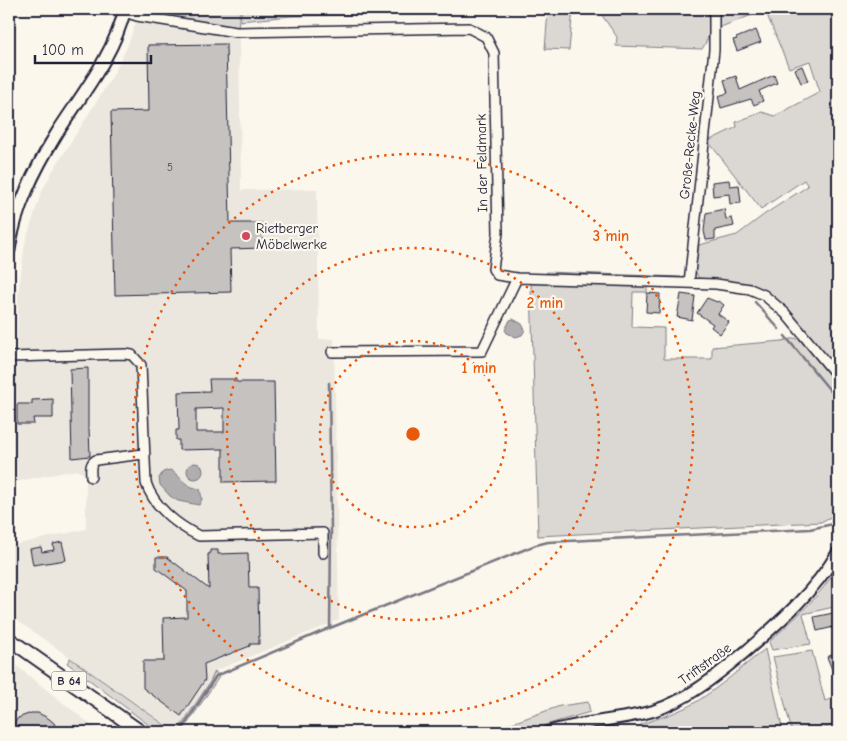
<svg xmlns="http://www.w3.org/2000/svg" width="847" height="741" font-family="'Comic Neue',sans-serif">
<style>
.built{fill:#ebe7df}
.green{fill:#dbd8d3;stroke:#7e7d87}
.water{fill:#b1aeb0;stroke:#787681}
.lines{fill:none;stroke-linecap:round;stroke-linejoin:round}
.stream{stroke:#787681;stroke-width:2.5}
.building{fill:#c6c2c0;stroke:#22223b;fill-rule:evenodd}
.minor-casing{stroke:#22223b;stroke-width:12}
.tertiary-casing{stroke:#22223b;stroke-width:14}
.secondary-casing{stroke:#22223b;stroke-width:15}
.primary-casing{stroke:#22223b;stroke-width:16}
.minor{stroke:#fbf7ec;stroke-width:9}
.tertiary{stroke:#fbf7ec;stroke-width:10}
.secondary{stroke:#fbf7ec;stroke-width:11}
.primary{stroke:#fbf7ec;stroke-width:12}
.ring{fill:none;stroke:#e8590c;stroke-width:2.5;stroke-dasharray:2.5 5}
.poi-dot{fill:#d1495b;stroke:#fbf7ec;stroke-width:2}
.labels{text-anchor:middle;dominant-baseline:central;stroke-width:4.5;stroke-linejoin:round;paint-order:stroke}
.number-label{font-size:11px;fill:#4b4a5c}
.shield{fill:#fbf7ec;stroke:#636270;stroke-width:1}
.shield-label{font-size:12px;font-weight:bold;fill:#22223b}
.street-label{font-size:14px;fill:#22223b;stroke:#fbf7ec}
.poi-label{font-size:14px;fill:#22223b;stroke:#fbf7ec;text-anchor:start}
.centre{fill:#e8590c;stroke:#fbf7ec;stroke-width:2.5}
.ring-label{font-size:15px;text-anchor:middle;font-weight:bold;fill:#e8590c;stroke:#fbf7ec;stroke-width:4.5;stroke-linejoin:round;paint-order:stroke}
</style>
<rect width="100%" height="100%" fill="#fbf7ec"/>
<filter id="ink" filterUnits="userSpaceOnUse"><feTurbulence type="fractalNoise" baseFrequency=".02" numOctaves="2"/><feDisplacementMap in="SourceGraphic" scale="10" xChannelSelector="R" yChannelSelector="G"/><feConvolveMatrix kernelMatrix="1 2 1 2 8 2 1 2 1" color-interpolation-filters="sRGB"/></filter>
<g filter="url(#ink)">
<path class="built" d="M137,19L239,36L241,190L317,189L319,339H334L339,620L215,671L210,682L177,732L9,615V546L86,529V480L83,473L76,470L14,482L11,396L16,385L18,295L25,243L41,193L52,172L112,77L127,47Z
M9,660L100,732H9Z"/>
<path class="green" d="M142,9H240L238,28L142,11Z
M242,9H573L569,50L545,49L548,11L291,16L240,21Z
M581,9H710C711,24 711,36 702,49L616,46L617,37L599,11Z
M718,9H838V370C813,340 787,302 750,286C735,280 716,281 700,280L695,271L699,245L737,235L765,214L808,186L804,180L761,209L708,141L737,127L736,122L762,112L775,116L820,92L810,61L789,68L765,10L718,28Z
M546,272L681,277L679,280L547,276Z
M543,282L647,286V292H633L632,327L664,328V359H712V347L782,341L795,338L800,340L838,386V513L821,522L538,536L531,283Z
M838,566V606L803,614L811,644L772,650L769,642C794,619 821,596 838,566Z
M765,649L783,732H644L641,724C660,718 679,712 696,702C720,687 742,667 765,649Z
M812,651L825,701L838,696V722L818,732H792L773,657Z
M70,658L175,732H158L67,663Z
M215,671L219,677L182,732H177L210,682Z
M588,702L590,712L521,732H487L560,706Z"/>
<path class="water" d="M513,319L522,324L525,330L522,335L516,337L507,333L505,330L510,320Z
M187 471a8 8 0 1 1 16 0a8 8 0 1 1-16 0Z
M170,470C183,477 182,486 200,489L202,499L199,505L178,501L170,496L160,485L159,478L163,472Z"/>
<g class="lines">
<path class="stream" d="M755,302L779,329
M785,336L838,400
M329,383L331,530L330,628
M180,732L216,676L330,628L536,545L548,542L810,529L833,524L838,521"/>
</g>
<path class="building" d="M756,30L761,42L737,51L733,40L737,39L736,38Z
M226,44L230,223H262L263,248L230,249L231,292L115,295L111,112L149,111L148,45Z
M802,66L808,81L801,83L795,69Z
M774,75L777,83L759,91L763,101L754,105L751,99L721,108L718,96L728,93L724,80L736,76L740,90Z
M729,180L730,186L739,185L741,203L730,204L729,194L713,196L712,182Z
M724,209L726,219L732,218L734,226L715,230V239L706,240L704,231L706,213Z
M647,293L660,294L659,313L646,312Z
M681,294L695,296L692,320L677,317Z
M707,298L717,302L719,301L724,305L718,314L729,322L720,334L711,327L713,324L697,313Z
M88,368V428H89L90,456L72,458L70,369Z
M209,379H236V382H274L276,481L223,482V449L179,450V440H176V430H179L178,392L210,391ZM224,408V432H196V409Z
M53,399V418H33L34,424H17V404H32V400Z
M62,542L66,560L33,565L30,549L41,547L42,552L54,550L53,544Z
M210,550H218V554L248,553L249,588H258L259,644H250V646L204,664L205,680L181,716L143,688V661H164L163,618L187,617V591L156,568V557H167L209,589L208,554H210Z
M838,612V626L817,631L814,617Z
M838,652V684L827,657Z
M31,713H38L48,718L54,723L58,732H9L12,726L18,718Z"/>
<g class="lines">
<defs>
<path id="minor" d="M124,12L137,16L236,32L469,28L486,37L494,53L498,233L493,269L497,275L517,278L716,284L750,289L764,295L785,313L838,377
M9,201L20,207
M689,283L714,50V9
M332,352L482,351L517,278
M9,357L125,354L132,355L141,365L146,483C154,507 177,525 199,536L323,533V553
M91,477C91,470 89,464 96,460L143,454"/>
<path id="tertiary" d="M548,732C582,721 618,721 653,711C688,700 717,675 745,652C780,622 814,592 838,552"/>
<path id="secondary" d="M9,250C15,208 35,169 57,133C82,94 114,55 125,9"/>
<path id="primary" d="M9,639L141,732"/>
</defs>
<use href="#minor" class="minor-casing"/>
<use href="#tertiary" class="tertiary-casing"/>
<use href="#secondary" class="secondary-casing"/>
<use href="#primary" class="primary-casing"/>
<use href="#minor" class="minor"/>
<use href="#tertiary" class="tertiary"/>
<use href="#secondary" class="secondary"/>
<use href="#primary" class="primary"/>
</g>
</g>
<g class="ring">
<circle cx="413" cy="434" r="93"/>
<circle cx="413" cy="434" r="186"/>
<circle cx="413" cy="434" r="280"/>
</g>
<circle class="poi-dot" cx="246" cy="236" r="5"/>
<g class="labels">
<g class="number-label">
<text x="170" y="167">5</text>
</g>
<rect class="shield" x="51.5" y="671.5" width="35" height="19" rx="4"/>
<g class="shield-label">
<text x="69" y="681">B 64</text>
</g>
<g class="street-label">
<text transform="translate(690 145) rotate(-84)">Große-Recke-Weg</text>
<text transform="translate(482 163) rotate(-91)">In der Feldmark</text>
<text transform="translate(705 664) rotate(-36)">Triftstraße</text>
</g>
<g class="poi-label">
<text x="256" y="228">Rietberger<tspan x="256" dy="16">Möbelwerke</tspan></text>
</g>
</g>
<circle cx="413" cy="434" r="8" class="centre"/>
<g class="ring-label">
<text x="611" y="241">3 min</text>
<text x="545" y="308">2 min</text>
<text x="479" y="373">1 min</text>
</g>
<rect width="847" height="741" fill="none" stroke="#fbf7ec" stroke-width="30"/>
<rect x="15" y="15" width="817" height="711" fill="none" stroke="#22223b" stroke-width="2" filter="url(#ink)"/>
<path d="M35 55v8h116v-8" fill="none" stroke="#22223b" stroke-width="2.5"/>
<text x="42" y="55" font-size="15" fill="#22223b" stroke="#fbf7ec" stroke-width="4" paint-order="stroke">100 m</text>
</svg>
